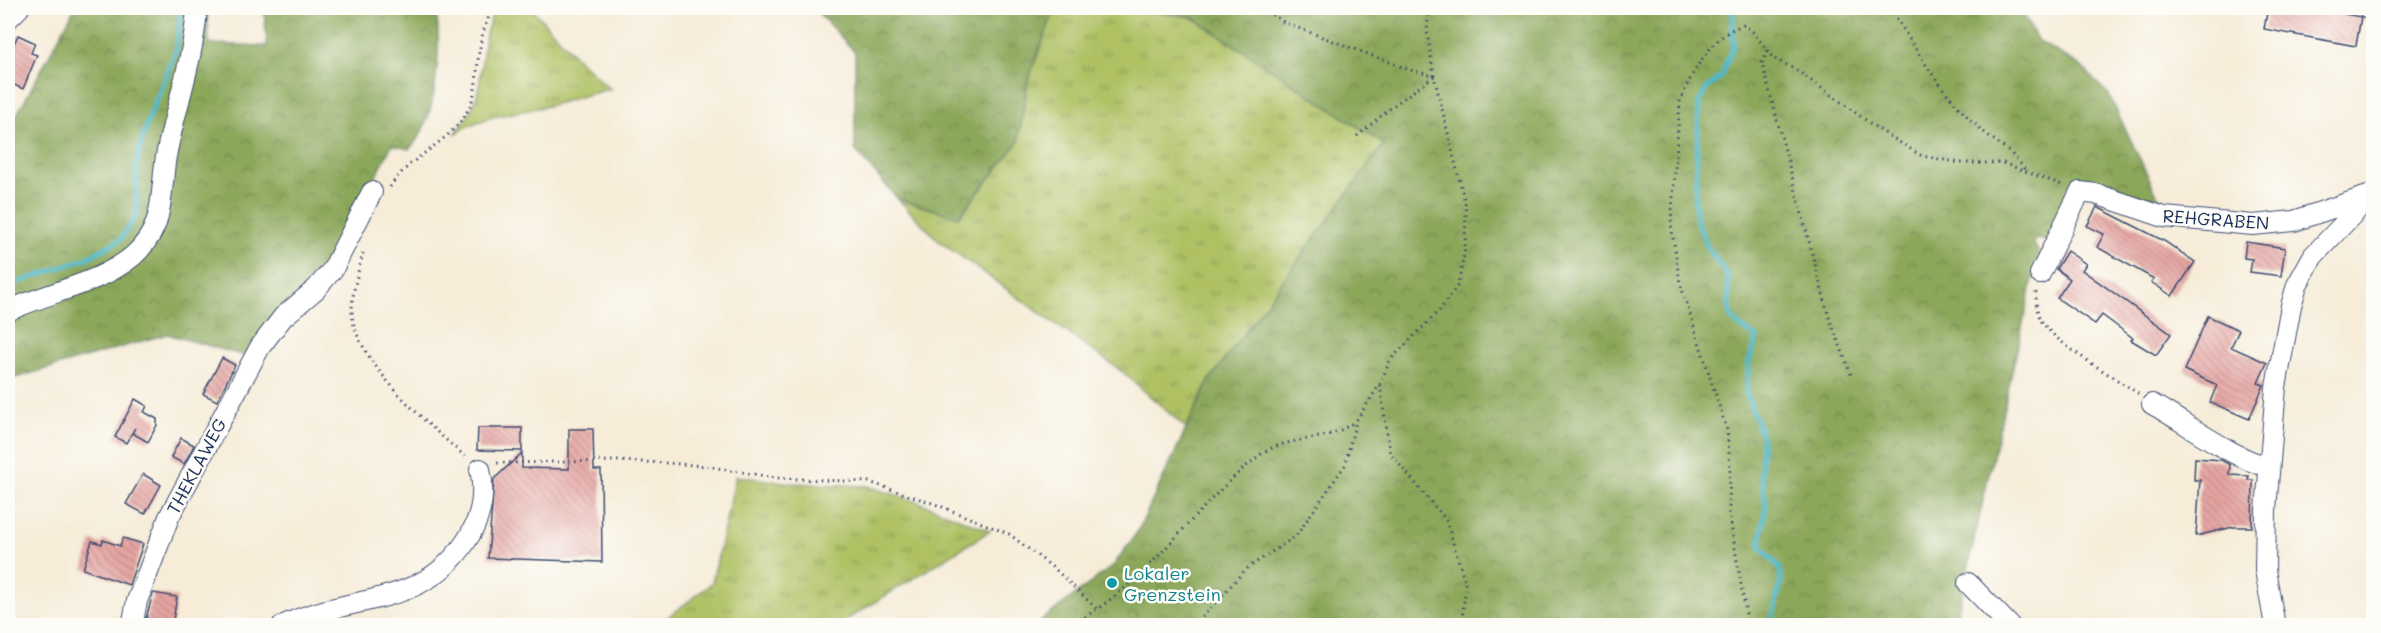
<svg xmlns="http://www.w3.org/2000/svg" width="2381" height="633" font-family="Mali,sans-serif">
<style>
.grass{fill:url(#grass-tufts);stroke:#657861;stroke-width:1.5}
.forest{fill:url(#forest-crowns);stroke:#536b5c;stroke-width:1.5}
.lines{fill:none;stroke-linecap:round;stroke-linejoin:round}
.stream{stroke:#4bb8c6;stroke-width:5}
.building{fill:url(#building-back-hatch)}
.minor-casing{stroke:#3c4b70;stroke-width:22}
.path{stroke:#3c4b70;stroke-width:3;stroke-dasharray:1.5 4.5;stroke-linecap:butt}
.minor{stroke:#fff;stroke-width:20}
.culture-dot{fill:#0f9aa8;stroke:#fdfcf7;stroke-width:2}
.labels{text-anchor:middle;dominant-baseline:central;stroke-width:5;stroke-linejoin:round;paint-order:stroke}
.street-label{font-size:18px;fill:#1b2f5e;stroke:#fdfcf7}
.culture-label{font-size:18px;fill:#0d838f;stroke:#fdfcf7;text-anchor:start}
</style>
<defs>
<pattern id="grass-tufts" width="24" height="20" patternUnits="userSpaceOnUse" patternTransform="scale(1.5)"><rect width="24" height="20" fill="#afc164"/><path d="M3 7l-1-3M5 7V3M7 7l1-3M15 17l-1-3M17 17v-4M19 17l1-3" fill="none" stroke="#8e9d56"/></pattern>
<pattern id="forest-crowns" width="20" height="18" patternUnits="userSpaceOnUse" patternTransform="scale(1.5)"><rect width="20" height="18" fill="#8ba75a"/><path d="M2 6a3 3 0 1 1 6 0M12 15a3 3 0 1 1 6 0" fill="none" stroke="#71884e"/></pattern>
<pattern id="building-back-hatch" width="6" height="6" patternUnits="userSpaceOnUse" patternTransform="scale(1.5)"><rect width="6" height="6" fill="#e6a5a2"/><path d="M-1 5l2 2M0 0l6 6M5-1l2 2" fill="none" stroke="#ba8787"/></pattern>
</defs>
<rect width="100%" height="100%" fill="#fdfcf7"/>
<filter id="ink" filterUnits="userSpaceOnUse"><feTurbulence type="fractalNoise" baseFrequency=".0167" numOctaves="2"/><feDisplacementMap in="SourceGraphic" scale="12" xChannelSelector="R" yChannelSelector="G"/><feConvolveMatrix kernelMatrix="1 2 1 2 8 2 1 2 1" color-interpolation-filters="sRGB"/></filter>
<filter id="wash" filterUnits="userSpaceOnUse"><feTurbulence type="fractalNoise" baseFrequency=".008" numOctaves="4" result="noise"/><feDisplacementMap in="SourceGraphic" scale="24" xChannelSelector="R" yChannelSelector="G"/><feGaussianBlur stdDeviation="1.35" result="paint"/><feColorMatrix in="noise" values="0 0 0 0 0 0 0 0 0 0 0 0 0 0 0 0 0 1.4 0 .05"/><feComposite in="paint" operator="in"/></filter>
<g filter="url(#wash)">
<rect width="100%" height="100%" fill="#f6ecd8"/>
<path class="grass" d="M496,8H531L577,58L610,89C587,94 565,102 543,107C511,114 482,115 455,134C464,122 472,112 476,98C486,65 478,42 496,8Z
M1055,8H1118L1192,17L1385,144L1209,381L1186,428L1124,373L939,241L898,199L959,217L1018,143L1028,80Z
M736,476L791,483L867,486L919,502L990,531L838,625H658L712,583Z"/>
<path class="forest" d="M75,8H207L209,44L267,46L264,8H436C441,45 439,121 409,149L392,145L338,249L245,356L167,334L8,380V131Z
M814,8H1055L1028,80L1018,143L958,217L898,199L855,150V52Z
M1118,8H2020L2038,41L2080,65L2109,95L2163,207L2119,199L2073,181L2070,186L2076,190L2047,241L2036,239L2033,243L2039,252L1955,625L1034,626L1114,565L1138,531L1209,381L1384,144L1192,17Z"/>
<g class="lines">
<path class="stream" d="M1733,8V46L1721,77L1707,88L1699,102L1695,202L1697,221L1708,248L1727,275L1730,316L1738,325L1757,338L1749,361L1746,393L1762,437L1761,474L1766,505L1760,546L1780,568L1781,580L1772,620L1774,626
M8,286L85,259L120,240L137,214L136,164L146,126L176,50L181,8"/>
</g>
<g id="blocks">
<path class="building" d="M2268,8H2312L2361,17L2356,46L2264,29Z
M18,35L35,43L31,53L37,55L23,89L8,82V43L13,46Z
M2097,207L2164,241L2195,262L2172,296L2151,282L2154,279L2097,247L2104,234L2087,226Z
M2246,242L2285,248L2281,276L2250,272L2252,259L2244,258Z
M2067,251L2086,264L2082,270L2171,334L2156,355L2131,340L2133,338L2102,315L2095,324L2057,298L2070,279L2056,269Z
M2208,316L2239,330L2231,347L2267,363L2258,383L2264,385L2249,419L2210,402L2217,385L2184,370Z
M222,358L235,365L217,401L203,394Z
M135,399L147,406L144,412L157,419V425L148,442L132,433L135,428L126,443L115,437Z
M478,428H522V451L477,450Z
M569,429H593L594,470H601L602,562L488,558L494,479L522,453V468L569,469Z
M181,438L194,445L184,464L171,457Z
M2195,458L2221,460L2230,465L2229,475L2249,476L2248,480H2253L2252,527H2233L2196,536L2200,480H2194Z
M143,474L161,485L145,514L126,504Z
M123,538L143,544L129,585L83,569L92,541L102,544L103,540L120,546Z
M153,593L177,597L172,626H144Z"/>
</g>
</g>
<g filter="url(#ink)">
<use href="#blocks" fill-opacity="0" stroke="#3c4b70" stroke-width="1.5"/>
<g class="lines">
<defs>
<path id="minor" d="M2368,8H2374
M8,19L19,8
M2040,274L2080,192L2096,194L2164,217L2253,225L2294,221L2368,196
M8,311C47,292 98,285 133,256C143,247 151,236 156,223C164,199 162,174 167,151C177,103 194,56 197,8
M2152,404C2180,419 2241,464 2269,466
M1968,583L2010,626
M132,626L137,601L169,517L260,347L283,317L316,289L333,269L372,192
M282,626C352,592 425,611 470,535C482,514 485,492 480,469
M2275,626L2265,570L2266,510L2276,387L2291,306L2297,285L2313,256L2374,192"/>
</defs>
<use href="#minor" class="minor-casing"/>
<path class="path" d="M1262,8L1285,23L1413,71L1434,76L1393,106L1356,137
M1890,8C1915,48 1939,90 1974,123C1991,140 2012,150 2025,170
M1081,10L1082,8
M1768,51L1762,63L1829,317L1852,377
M390,187C410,155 450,144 468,110C478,92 476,67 480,47C482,33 487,20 493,8
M363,253C358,274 349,300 353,321C362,366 431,428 466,457
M2036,292C2036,301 2036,311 2041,320C2052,342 2116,378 2139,394
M1380,385L1390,453L1446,520L1466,585L1461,626
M497,463L618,461L666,463L706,466L777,478L869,482L935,504L1009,534L1056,570L1098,610
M1069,626C1152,582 1190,509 1260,455C1288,434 1324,445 1354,422
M1194,626L1246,569L1296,536L1345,465L1356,421L1380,384L1390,360L1440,310L1458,285L1465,250L1466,207L1434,76L1427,32L1429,8
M1748,626L1729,513L1730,466L1727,430L1680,283L1671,224L1680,102C1691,73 1713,33 1744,25L1753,32L1773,58L1798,71L1878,129L1922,156L1961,163H2003L2062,185"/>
<use href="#minor" class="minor"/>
</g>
</g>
<circle class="culture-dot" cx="1112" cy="583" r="6"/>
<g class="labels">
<g class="street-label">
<text transform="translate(2216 219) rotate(4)">REHGRABEN</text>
<text transform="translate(196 466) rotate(-62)">THEKLAWEG</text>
</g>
<g class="culture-label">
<text x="1124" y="573">Lokaler<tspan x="1124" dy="21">Grenzstein</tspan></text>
</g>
</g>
<rect width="2381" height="633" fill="none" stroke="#fdfcf7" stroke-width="30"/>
</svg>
